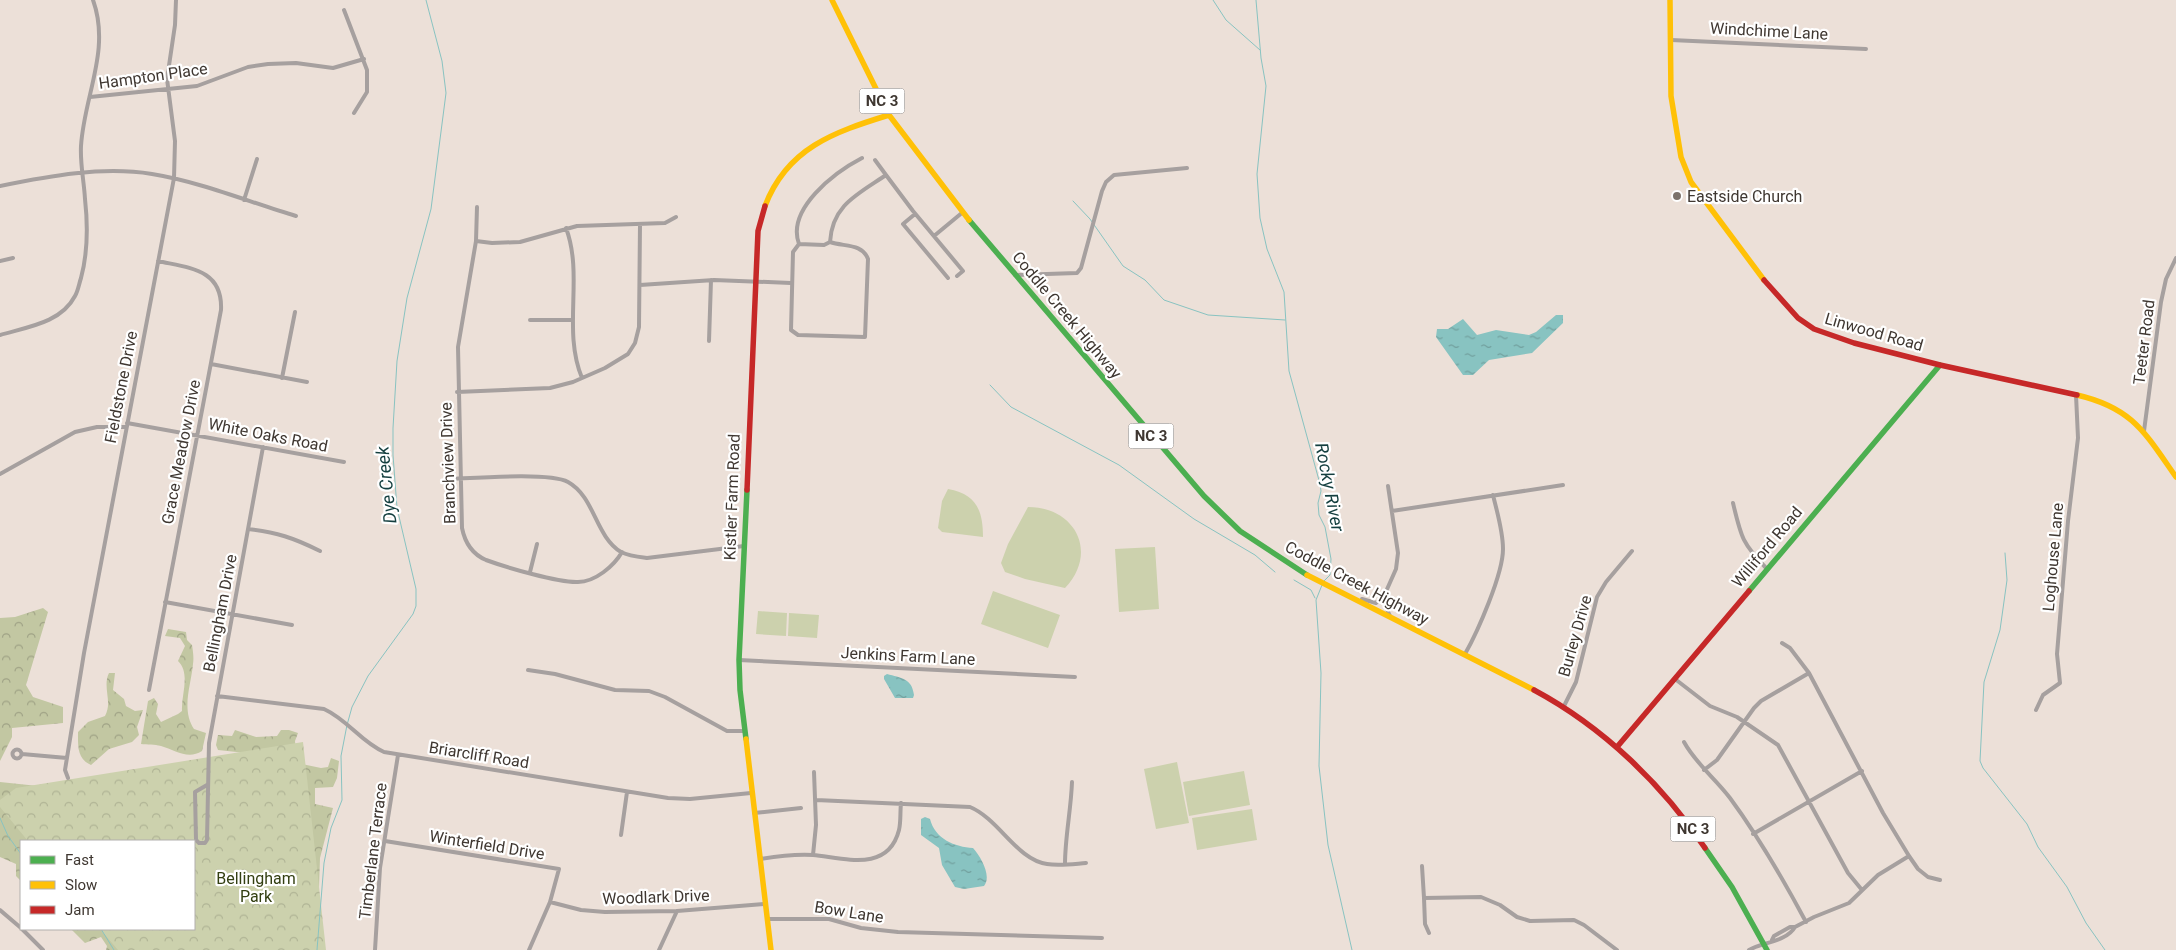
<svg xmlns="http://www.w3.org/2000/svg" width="2176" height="950" font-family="Roboto,sans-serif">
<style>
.grass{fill:#ccd1ad}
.forest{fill:url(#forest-crowns)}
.park{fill:url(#park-crowns)}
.water{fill:url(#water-ripples)}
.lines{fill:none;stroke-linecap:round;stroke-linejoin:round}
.stream{stroke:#88c3c1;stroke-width:1}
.street{stroke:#a6a09f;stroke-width:4}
.fast{stroke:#4caf50;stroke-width:5.5}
.slow{stroke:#ffc107;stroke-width:5.5}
.jam{stroke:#c62828;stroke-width:5.5}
.poi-dot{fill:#7c726b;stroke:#fff;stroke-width:2}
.labels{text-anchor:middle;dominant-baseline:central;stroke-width:4.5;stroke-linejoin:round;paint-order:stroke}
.shield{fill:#fff;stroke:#79736f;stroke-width:1}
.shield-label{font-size:15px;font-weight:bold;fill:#3f3731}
.street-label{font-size:16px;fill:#3f3731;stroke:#fff}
.poi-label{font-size:16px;fill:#3f3731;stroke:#fff;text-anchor:start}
.park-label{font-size:16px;fill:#333f12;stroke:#fff}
.water-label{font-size:18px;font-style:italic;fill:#143f3f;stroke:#fff}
</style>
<defs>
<pattern id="forest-crowns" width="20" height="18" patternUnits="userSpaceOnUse" patternTransform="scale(1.25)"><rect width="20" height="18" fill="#c2c7a2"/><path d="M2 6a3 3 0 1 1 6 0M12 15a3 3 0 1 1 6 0" fill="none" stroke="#9fa285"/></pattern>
<pattern id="park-crowns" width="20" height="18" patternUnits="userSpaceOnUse" patternTransform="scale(1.25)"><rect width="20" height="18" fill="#ccd1ad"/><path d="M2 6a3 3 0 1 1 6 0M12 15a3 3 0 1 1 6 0" fill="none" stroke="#b0b495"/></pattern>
<pattern id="water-ripples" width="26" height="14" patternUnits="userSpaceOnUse" patternTransform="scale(1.25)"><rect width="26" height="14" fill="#88c3c1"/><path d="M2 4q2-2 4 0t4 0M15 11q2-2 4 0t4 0" fill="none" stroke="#719f9d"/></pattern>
</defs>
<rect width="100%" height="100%" fill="#ece0d8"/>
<path class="grass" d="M948,489C976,494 983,510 983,537L942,532L938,528L942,501Z
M1028,507C1075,507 1099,552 1065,588L1025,579L1005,572L1001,563L1008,544Z
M1155,547L1159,609L1119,612L1115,549Z
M993,591L1060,615L1048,648L981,624Z
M758,611L787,613L786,636L756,634Z
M789,613L819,615L817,638L788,636Z
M1177,762L1189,823L1156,829L1144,769Z
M1244,771L1250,805L1189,816L1183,782Z
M1252,809L1257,840L1197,850L1192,818Z"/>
<path class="forest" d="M43,608L48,612L26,685L33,697L63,707V723L12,728V737L0,761V618L15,617Z
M168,629L186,632L187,640L192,645C193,651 194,658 193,664C191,686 181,709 194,729L206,733L202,751C188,760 175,750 161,746C155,744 147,745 141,744L148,701L154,698L158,704L156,714L161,722L178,714L182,711C181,694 191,674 178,661L185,646L180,638L165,636Z
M109,673H115L113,690L124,699L126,706L135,711L143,710L137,727L139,735L132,742L109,749L91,765C77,759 78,746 78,732L88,722L105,716C113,702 102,687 109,673Z
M235,730L256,737L277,736L281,730H289L298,733L295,741L297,763L321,768L328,767L331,758L339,761L337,778L333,787L315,788V804L333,808L320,858L318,917L255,754L218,750L216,745L218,735L232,736Z
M0,782L57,788L38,841H21V881L16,876V864L0,857Z
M71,929H133L152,950H106L107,946L101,937L85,943Z"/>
<path class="park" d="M303,742L326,950H118L100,929H194V841H28L0,807V800L16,788Z"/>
<path class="water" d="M1556,315H1563V323L1532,353L1489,360L1473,375H1463L1436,337L1437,329H1448L1463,319L1477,335L1496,330L1529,335L1536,332Z
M887,674C901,678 912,678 914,695L913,698H895L884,679V676Z
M925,817L930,819C935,839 955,847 973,848C981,857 992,876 984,886L964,889L955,887L942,865L939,848L921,835V819Z"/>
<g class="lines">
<path class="stream" d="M1213,0L1226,20L1260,50
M1256,0L1261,58L1266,86L1257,174L1260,218L1267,249L1284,292L1289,371L1320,484L1321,491L1318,503L1319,515L1325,527L1331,559L1330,575L1324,581
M1073,201L1090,219L1123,266L1145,280L1164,300L1208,315L1285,320
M990,385L1011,407L1119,465L1194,519L1255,555L1275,572
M2005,553L2007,580L2000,630L1984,682L1980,761L1983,768L2027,824L2038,847L2067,887L2086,923L2105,950
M1294,580L1311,590L1315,598
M1322,585L1316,600L1321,673L1319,766L1328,845L1352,950
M0,818L8,836L21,854
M101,929L114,950
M317,950L324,863L331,828L342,800L341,756L347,725L352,707L368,676L413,614L416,606V589L397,508L393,455V428L397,361L407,298L431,209L446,93L442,61L426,0"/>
<path class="street" d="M344,10L367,70V92L354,113
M1671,40L1866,49
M90,97L197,86L248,67L268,64L296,63L333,68L364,59
M886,175L913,211L963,271L957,276
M0,186C49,176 102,166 152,174C201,182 249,202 296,216
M244,200L257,159
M477,207L476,241L458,347L462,528C465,543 472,554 486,560C505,567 559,583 578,582C595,582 614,566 622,552
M915,214L903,224L948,278
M566,228C584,276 562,330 582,378
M934,236L963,212
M476,241L492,243L520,242L577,226L665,223L676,217
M830,242C844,247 862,243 868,259L865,337L798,335L791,330L793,252L799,244L824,245L830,242C832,205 858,194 886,175L875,160
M799,244C786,209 835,172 862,158
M0,261L13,258
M1015,275L1077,273L1081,268L1102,191L1106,182L1114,175L1187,168
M640,285L714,280L791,283
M530,320H573
M0,335C27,327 61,323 75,296C78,291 79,284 81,278C88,252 88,226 85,199C84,181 80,164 81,146C84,96 111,50 93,0
M709,341L711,280
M211,364L307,382
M282,378L295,312
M457,392L550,388L573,382L605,368L628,354L635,343L639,327L640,224
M127,423L344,462
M2144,431L2161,302L2166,279L2176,258
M0,474L75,432L97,427H126
M449,479C474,478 550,472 568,482C595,497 595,536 621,552C629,556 639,557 647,558L744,546
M1733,503C1741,537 1742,543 1767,569
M1392,511L1563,485
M248,529C276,532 294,538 320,551
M530,572L537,544
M1384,596L1396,569L1398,553L1388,486
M1362,599L1376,603L1384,596V603L1390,616
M165,602L292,625
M1782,643L1790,648L1809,673L1883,813L1909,856L1918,869L1928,877L1940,880
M1465,654C1478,631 1503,574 1503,549C1503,531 1497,512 1493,495
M739,660L1075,677
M528,670L555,674L615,690L649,691L665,697L727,731H745
M1675,679L1710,706L1737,717L1778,745L1848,873L1862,890
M149,690L221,310C223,269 189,268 158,261
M217,696L324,709C348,720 361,742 384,752L668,798L690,799L751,793
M1564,706L1576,682L1597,597L1606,582L1632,551
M2036,710L2043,695L2060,683L2057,654L2068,521L2078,438L2076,395
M1684,742C1696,764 1715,778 1730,798C1758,836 1783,879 1806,922
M12.5 754a4.5 4.5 0 1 1 9 0a4.5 4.5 0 1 1-9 0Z
M22,754L67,758
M1704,770L1717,760L1754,708L1761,701L1809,673
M68,778L65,770L84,653L174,178L175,141L167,79L175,25L176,0
M207,785L195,792L196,840L199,843H205L207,840L209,743L263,447
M816,800L970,807C999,819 1017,860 1047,864C1059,866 1073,864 1086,863
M754,813L801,808
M1753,834L1862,771
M621,835L627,792
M385,841L559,869L550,902L529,950
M813,855L816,825L814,772
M760,859C778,856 795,854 813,855C844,858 888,873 899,830C901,822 900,812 901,803
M1065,864C1065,837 1071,810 1072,782
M1422,866L1424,898
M550,902L581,910L605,912L677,911L764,904
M0,910L21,928
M767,919H829L861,928L898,932L1102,938
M1795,927L1814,917L1849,903L1878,875L1909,856
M22,929L43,950
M1429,933L1425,924L1424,898L1481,897L1500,905L1517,917L1530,921L1574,920L1584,925L1617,950
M375,950L380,868L398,755
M659,950L677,911
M1749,950C1763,942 1786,942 1795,927H1790L1774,936L1772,940"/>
<path class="fast" d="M969,220L1204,496L1240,531L1307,575
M1749,591L1940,365
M746,739L740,690L739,660L747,490
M1705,848L1732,887L1767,950"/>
<path class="slow" d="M832,0L889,115L969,220
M1670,0L1671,96L1681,157L1691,182L1764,280
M765,206C787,148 834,132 889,115
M2077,395C2133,408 2145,433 2176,477
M1307,575L1534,690
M746,739L771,950"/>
<path class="jam" d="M1764,280L1798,318L1814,329L1854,343L1940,365L2077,395
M747,490L758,231L765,206
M1534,690C1603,727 1662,784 1705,848
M1617,747L1749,591"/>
</g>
<circle class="poi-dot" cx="1677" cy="196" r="5"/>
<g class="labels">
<g class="shield">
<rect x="859.5" y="88.5" width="45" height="25" rx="4"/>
<rect x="1128.5" y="423.5" width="45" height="25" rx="4"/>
<rect x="1670.5" y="816.5" width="45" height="25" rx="4"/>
</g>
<g class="shield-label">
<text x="882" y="101">NC 3</text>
<text x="1151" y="436">NC 3</text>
<text x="1693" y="829">NC 3</text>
</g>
<g class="street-label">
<text transform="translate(1769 31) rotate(3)">Windchime Lane</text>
<text transform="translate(153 76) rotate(-8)">Hampton Place</text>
<text transform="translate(1067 315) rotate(50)">Coddle Creek Highway</text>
<text transform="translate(1874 332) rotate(16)">Linwood Road</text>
<text transform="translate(2144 342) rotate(-83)">Teeter Road</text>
<text transform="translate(121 387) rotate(-79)">Fieldstone Drive</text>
<text transform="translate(268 435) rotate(11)">White Oaks Road</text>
<text transform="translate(181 452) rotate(-79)">Grace Meadow Drive</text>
<text transform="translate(448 463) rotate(-92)">Branchview Drive</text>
<text transform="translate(732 497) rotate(-88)">Kistler Farm Road</text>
<text transform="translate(1767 547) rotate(-50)">Williford Road</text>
<text transform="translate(2053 557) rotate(-85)">Loghouse Lane</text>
<text transform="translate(1357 583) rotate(28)">Coddle Creek Highway</text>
<text transform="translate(220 613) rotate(-79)">Bellingham Drive</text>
<text transform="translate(1575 636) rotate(-74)">Burley Drive</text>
<text transform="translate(908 656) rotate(3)">Jenkins Farm Lane</text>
<text transform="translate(479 755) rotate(9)">Briarcliff Road</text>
<text transform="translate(487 845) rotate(9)">Winterfield Drive</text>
<text transform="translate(373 851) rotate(-83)">Timberlane Terrace</text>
<text transform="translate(656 897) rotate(-2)">Woodlark Drive</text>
<text transform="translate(849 912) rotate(9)">Bow Lane</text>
</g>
<g class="poi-label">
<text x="1687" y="196">Eastside Church</text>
</g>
<g class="park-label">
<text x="256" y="878">Bellingham<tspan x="256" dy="18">Park</tspan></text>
</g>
<g class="water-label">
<text transform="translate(386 485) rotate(-96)">Dye Creek</text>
<text transform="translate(1330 487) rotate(79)">Rocky River</text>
</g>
</g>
<rect x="20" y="840" width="175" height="90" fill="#ffffff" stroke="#b2afad"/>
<rect x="30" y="856" width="25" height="8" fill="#4caf50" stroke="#b2afad"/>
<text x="65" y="865" font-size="15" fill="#3f3731">Fast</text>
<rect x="30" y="881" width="25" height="8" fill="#ffc107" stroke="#b2afad"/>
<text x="65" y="890" font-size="15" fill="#3f3731">Slow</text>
<rect x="30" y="906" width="25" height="8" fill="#c62828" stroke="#b2afad"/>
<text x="65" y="915" font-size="15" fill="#3f3731">Jam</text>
</svg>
